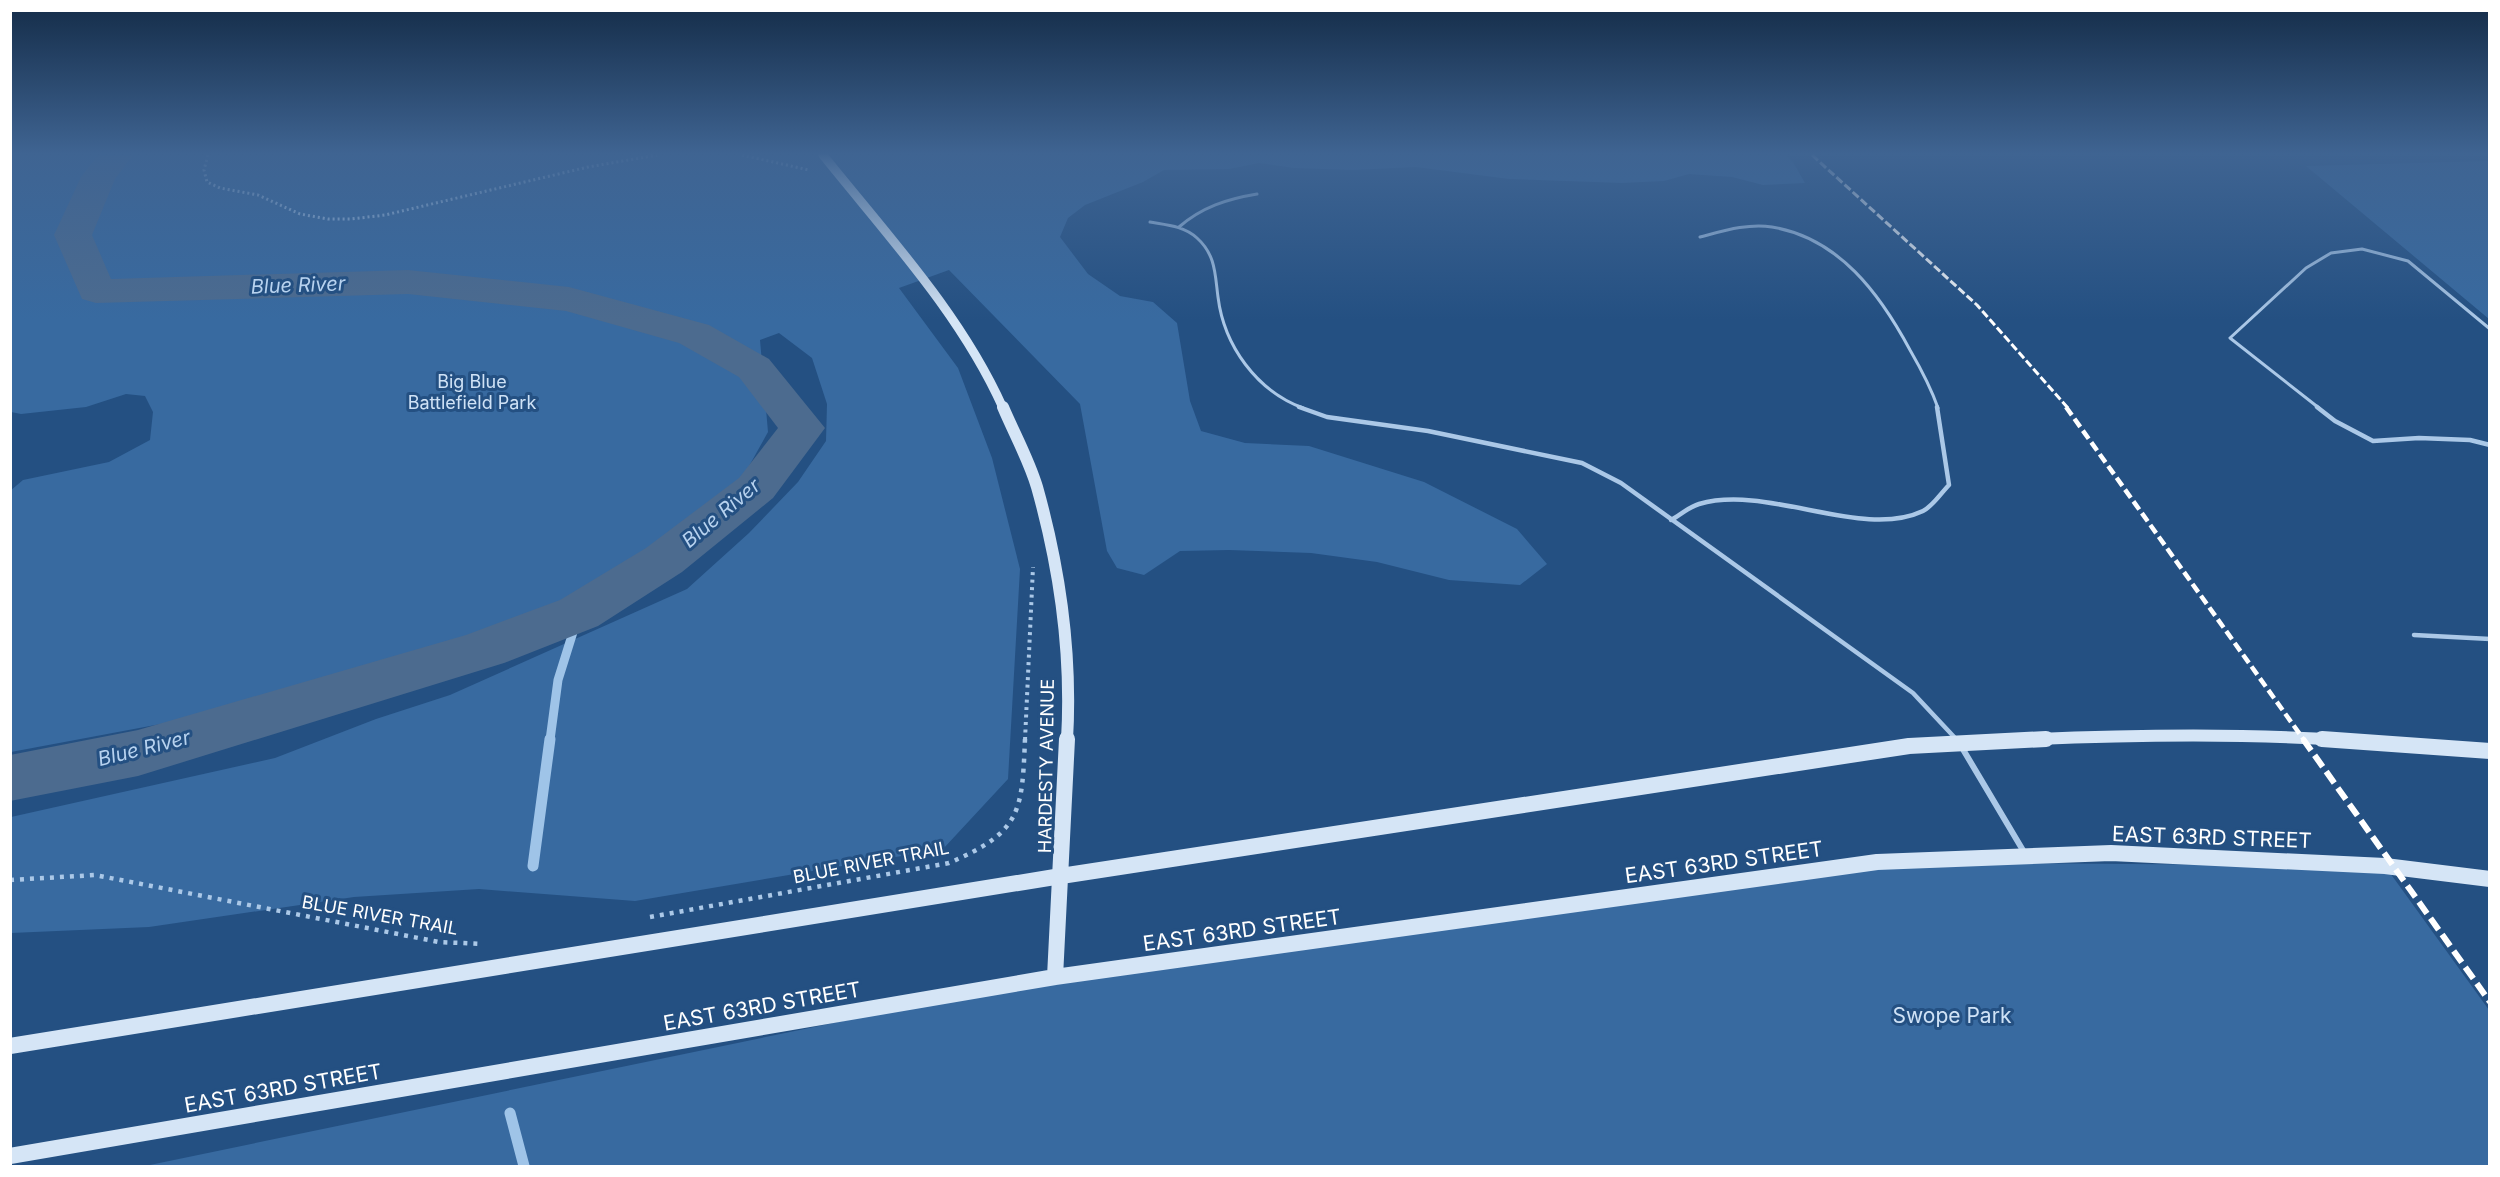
<svg xmlns="http://www.w3.org/2000/svg" width="2500" height="1177" font-family="Inter,sans-serif">
<style>
.green{fill:#386aa0}
.lines{fill:none;stroke-linecap:round;stroke-linejoin:round}
.stream-far1{stroke:#9fc4e8;stroke-width:9}
.stream{stroke:#9fc4e8;stroke-width:11}
.river{fill:#4c6b8f;fill-rule:evenodd}
.path-far2{stroke:#abc8e7;stroke-width:3;stroke-dasharray:2 3;stroke-linecap:butt}
.path-far1{stroke:#abc8e7;stroke-width:4;stroke-dasharray:3 4.5;stroke-linecap:butt}
.path{stroke:#abc8e7;stroke-width:4.5;stroke-dasharray:4 6;stroke-linecap:butt}
.service-far2{stroke:#abc8e7;stroke-width:3}
.service-far1{stroke:#abc8e7;stroke-width:4.5}
.service{stroke:#abc8e7;stroke-width:6}
.secondary-far2{stroke:#d5e5f6;stroke-width:9}
.secondary-far1{stroke:#d5e5f6;stroke-width:12}
.secondary{stroke:#d5e5f6;stroke-width:16}
.rail-far2{stroke:#fff;stroke-width:3;stroke-dasharray:8 3;stroke-linecap:butt}
.rail-far1{stroke:#fff;stroke-width:4.5;stroke-dasharray:10 4.5;stroke-linecap:butt}
.rail{stroke:#fff;stroke-width:6;stroke-dasharray:14 6;stroke-linecap:butt}
.labels{text-anchor:middle;dominant-baseline:central;stroke-width:6;stroke-linejoin:round;paint-order:stroke}
.park-label{font-size:18px;fill:#cfe2f6;stroke:#245082}
.street-label{font-size:18px;fill:#fff;stroke:#245082}
.water-label{font-size:20px;font-style:italic;fill:#b7d2ef;stroke:#245082}
.near-street-label{font-size:21px;fill:#fff;stroke:#245082}
.near-park-label{font-size:21px;fill:#cfe2f6;stroke:#245082}
</style>
<rect width="100%" height="100%" fill="#245082"/>
<path class="green" d="M11,155H1785L1793,162L1805,183L1763,185L1732,177L1689,174L1664,181L1622,183L1509,179L1416,167L1353,170L1294,168L1259,163L1229,169L1164,170L1143,182L1085,205L1068,218L1060,237L1088,274L1120,296L1153,302L1177,323L1190,401L1201,431L1245,443L1309,446L1424,482L1517,529L1547,564L1520,585L1449,580L1377,562L1311,553L1229,550L1180,551L1144,575L1117,568L1107,551L1080,404L949,270L899,288L958,368L992,458L1020,569L1008,779L943,849L635,901L479,889L354,897L149,927L11,933V817L275,758L376,719L450,695L687,589L749,533L798,482L826,441L827,404L812,358L779,333L760,340L768,432L710,536L618,595L182,720L11,752L10,491L23,480L109,462L150,440L153,412L145,396L126,394L86,407L21,414L11,412Z
M2489,161V319L2306,166Z
M1877,862L2385,866L2489,1010V1166H145L1055,977Z"/>
<g class="lines">
<path class="stream-far1" d="M550,740L558,680L579,613"/>
<path class="stream" d="M533,866L550,739
M510,1113L524,1166"/>
<path class="river" d="M98,155H133L115,179L92,235L111,279L408,270L569,287L709,325L769,359L825,428L773,498L682,572L598,626L504,663L138,776L10,801V755L138,730L466,635L560,600L646,548L739,478L778,428L739,377L679,343L566,311L408,294L96,303L82,299L54,235L81,177Z"/>
<path class="path-far2" d="M208,155L204,170L207,182L220,188L258,195L300,214L328,219H351L385,215L588,167L657,155
M742,155L809,170"/>
<path class="path-far1" d="M1025,740L1033,567"/>
<path class="path" d="M10,880L95,875L439,942L483,944
M650,917L949,863C1021,832 1022,813 1025,739"/>
<path class="service-far2" d="M1150,222C1167,225 1184,226 1197,238C1216,255 1215,275 1218,297C1224,346 1257,391 1303,408
M1179,227C1202,207 1227,199 1257,194
M1700,237C1723,231 1748,223 1772,227C1839,238 1880,294 1910,350C1921,369 1931,388 1938,408
M2319,408L2230,338L2306,268L2331,253L2362,249L2408,261L2490,329"/>
<path class="service-far1" d="M1299,407L1327,417L1428,431L1582,463L1621,483L1913,693L1956,739
M2317,407L2335,421L2373,441L2419,438L2470,440L2490,445
M1671,520C1680,515 1689,507 1699,504C1768,484 1862,540 1923,511C1933,506 1941,493 1949,485L1937,407
M2414,635L2490,639"/>
<path class="service" d="M1961,746L2024,852"/>
<path class="secondary-far2" d="M823,155C887,235 961,314 1003,408"/>
<path class="secondary-far1" d="M1003,407C1014,433 1029,460 1037,487C1060,569 1072,656 1067,740
M2017,740C2125,735 2235,733 2343,740"/>
<path class="secondary" d="M2322,739L2490,751
M1055,977L1067,739
M10,1046L1061,876L1909,746L2046,739
M10,1156L1055,977L1877,862L2111,853L2385,866L2490,879"/>
<path class="rail-far2" d="M1812,155L1977,305L2068,408"/>
<path class="rail-far1" d="M2066,407L2304,740"/>
<path class="rail" d="M2303,739L2490,1002"/>
</g>
<linearGradient id="sky" x2="0" y2="1"><stop stop-color="#142c48"/><stop offset="0.48" stop-color="#3f6492"/><stop offset="1" stop-color="#3f6492" stop-opacity="0"/></linearGradient>
<rect width="2500" height="320" fill="url(#sky)"/>
<g class="labels">
<g class="park-label">
<text x="472" y="381">Big Blue<tspan x="472" dy="21">Battlefield Park</tspan></text>
</g>
<g class="street-label">
<text transform="translate(1046 766) rotate(-89)">HARDESTY AVENUE</text>
<text transform="translate(871 862) rotate(-11)">BLUE RIVER TRAIL</text>
<text transform="translate(380 915) rotate(10)">BLUE RIVER TRAIL</text>
</g>
<g class="water-label">
<text transform="translate(298 285) rotate(-2)">Blue River</text>
<text transform="translate(721 513) rotate(-40)">Blue River</text>
<text transform="translate(144 748) rotate(-14)">Blue River</text>
</g>
<g class="near-street-label">
<text transform="translate(2212 837) rotate(2)">EAST 63RD STREET</text>
<text transform="translate(1724 862) rotate(-8)">EAST 63RD STREET</text>
<text transform="translate(1242 930) rotate(-8)">EAST 63RD STREET</text>
<text transform="translate(762 1006) rotate(-10)">EAST 63RD STREET</text>
<text transform="translate(283 1088) rotate(-10)">EAST 63RD STREET</text>
</g>
<g class="near-park-label">
<text x="1952" y="1015">Swope Park</text>
</g>
</g>
<rect width="2500" height="1177" fill="none" stroke="#ffffff" stroke-width="24"/>
</svg>
